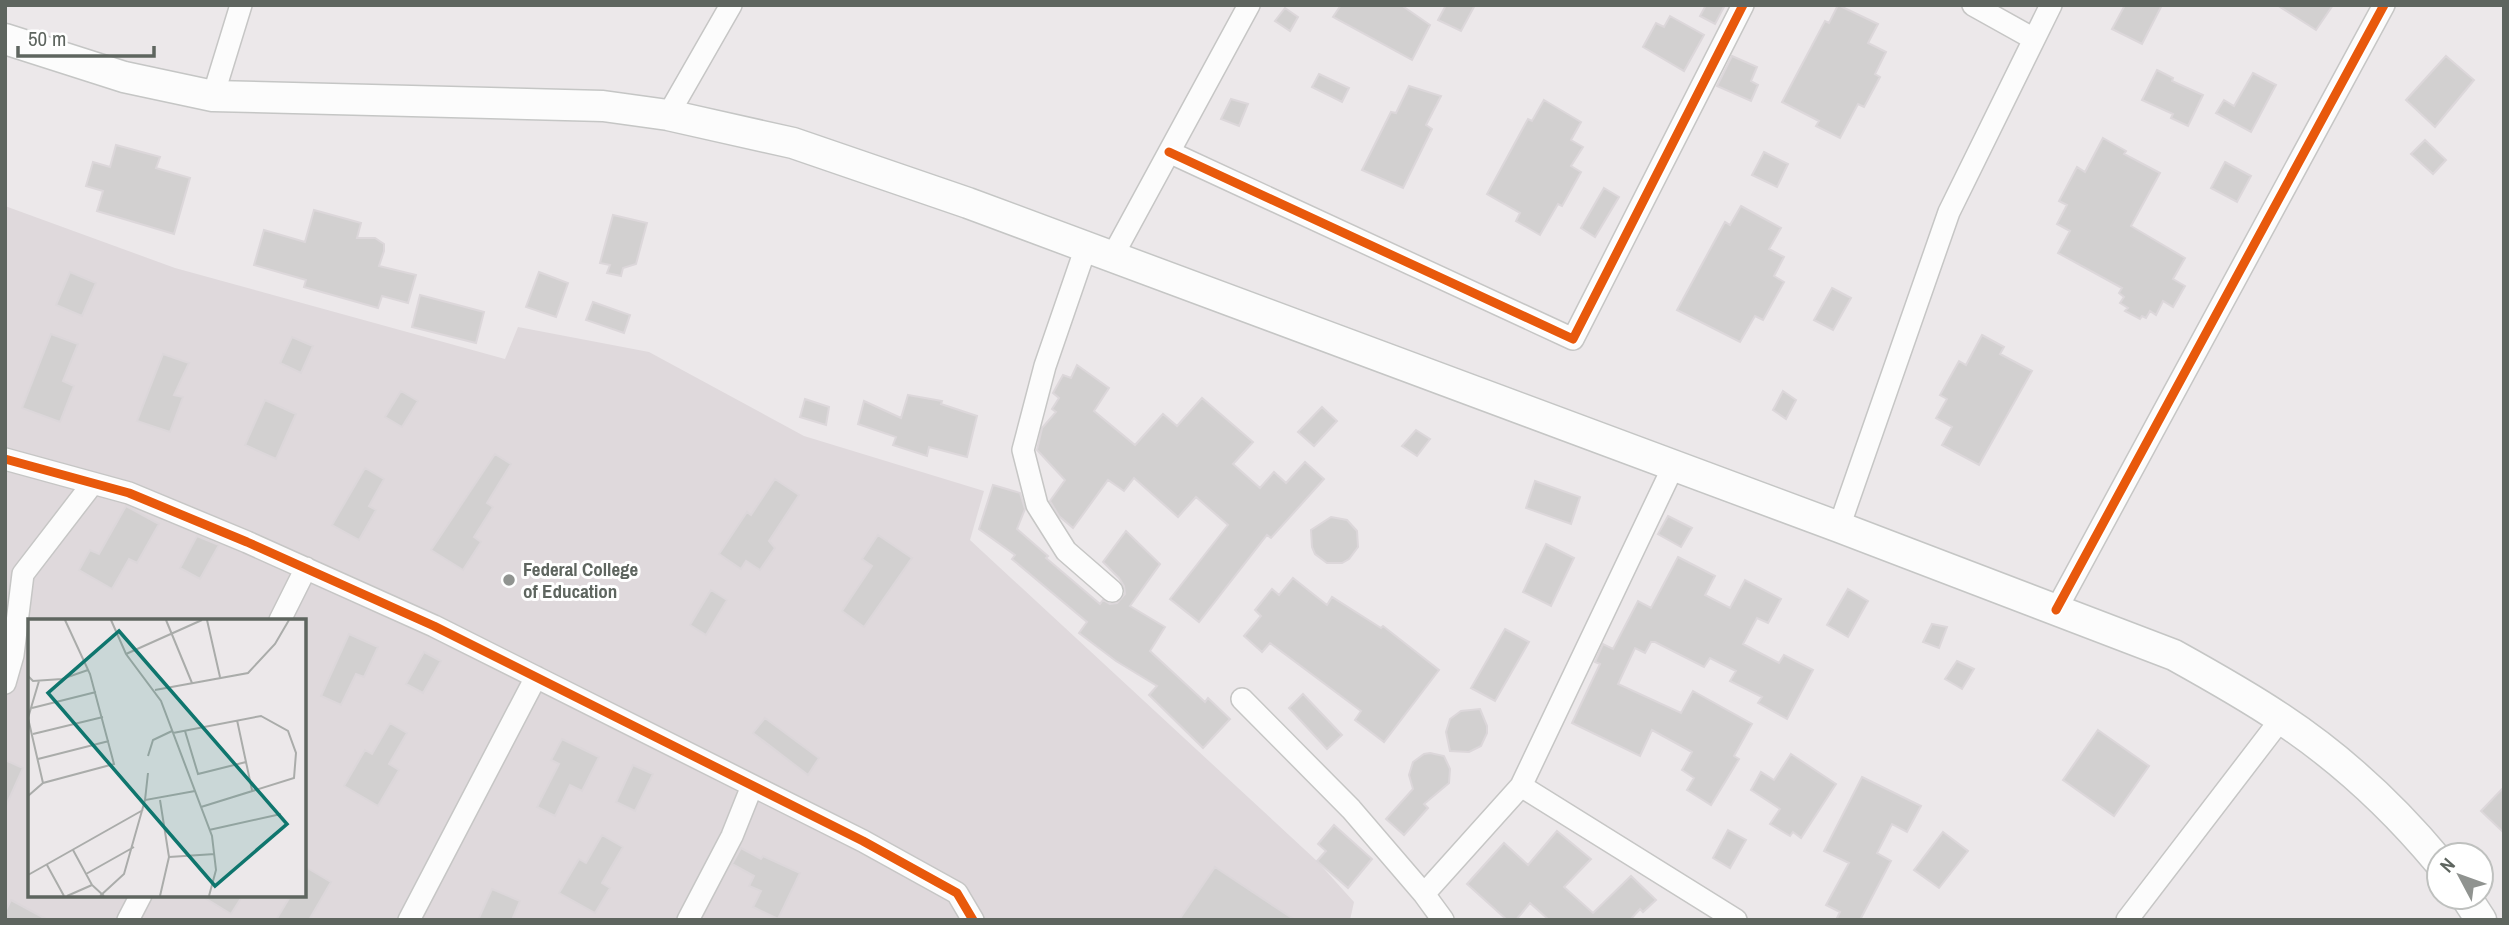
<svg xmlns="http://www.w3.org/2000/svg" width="2509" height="925" font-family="'Archivo Narrow',sans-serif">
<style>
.education{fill:#dfd9dc;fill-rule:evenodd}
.building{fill:#d2d0d0;stroke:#dcd7da;stroke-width:2}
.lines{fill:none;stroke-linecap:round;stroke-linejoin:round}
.minor-casing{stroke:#c6c6c5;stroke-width:24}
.secondary-casing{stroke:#c5c6c5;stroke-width:33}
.minor{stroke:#fcfcfc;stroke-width:21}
.secondary{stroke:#fcfcfc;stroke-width:30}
.cycleway-casing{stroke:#fff;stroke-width:13}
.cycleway{stroke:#e8590c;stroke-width:9}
.poi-dot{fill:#909390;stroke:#fff;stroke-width:2.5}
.labels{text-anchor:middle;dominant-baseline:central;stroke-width:6;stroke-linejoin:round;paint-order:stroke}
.poi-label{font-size:19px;font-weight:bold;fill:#5e655f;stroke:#fff;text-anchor:start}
.inset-road{fill:none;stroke:#aaacaa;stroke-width:2}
.view{fill:#0f766e;fill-opacity:0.15;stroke:#0f766e;stroke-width:3.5}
.inset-edge{fill:none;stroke:#5e655f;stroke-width:3.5}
</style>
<rect width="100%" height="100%" fill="#ece8ea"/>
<path class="education" d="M5,206L175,268L505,359L518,327L649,352L804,436L984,491L970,540L1317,861L1354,902L1350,920H5ZM30,620H304V895H30Z"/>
<path class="building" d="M1341,5H1401L1430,25L1412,60L1333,17Z
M1446,5H1475L1461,31L1438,20Z
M1706,5H1725L1715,24L1700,16Z
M1838,5L1878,24L1868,43L1886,52L1875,74L1880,77L1864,107L1858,104L1840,138L1816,126L1819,121L1782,102L1825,21L1829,23Z
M2125,5H2162L2142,44L2112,29Z
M2277,5H2333L2316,30Z
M1285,8L1298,17L1290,31L1275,21Z
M1670,16L1704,35L1684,71L1643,47L1656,23L1664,27Z
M1732,56L1757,67L1751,81L1758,85L1751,101L1717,86Z
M2446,56L2474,80L2435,127L2406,100Z
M2157,70L2173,78L2172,81L2203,95L2188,126L2171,118L2173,114L2142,100Z
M2253,73L2276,85L2251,132L2216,113L2224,100L2234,106Z
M1319,74L1349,88L1342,102L1312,87Z
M1409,86L1441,96L1426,125L1432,129L1403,188L1362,170L1391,112L1396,113Z
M1231,99L1248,104L1239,126L1221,119Z
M1544,100L1581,122L1571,140L1583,147L1571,166L1581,172L1562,206L1558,204L1540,235L1516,221L1520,213L1487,194L1528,119L1532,121Z
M2103,138L2126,151L2124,154L2160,173L2131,226L2185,258L2173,279L2185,286L2173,307L2163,301L2156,315L2150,311L2146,318L2142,316L2140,319L2125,311L2128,308L2120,303L2124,297L2119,293L2122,288L2058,253L2070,231L2057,224L2067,205L2059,201L2077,167L2085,172Z
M2425,140L2446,160L2433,174L2411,154Z
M116,145L160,157L156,168L190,178L174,234L97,211L103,191L86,186L93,162L110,167Z
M1764,152L1788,164L1777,187L1752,175Z
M2225,162L2251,176L2237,202L2211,188Z
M1604,188L1619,197L1595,237L1581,228Z
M1741,206L1781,228L1769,249L1784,257L1774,276L1784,282L1763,320L1755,316L1740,342L1677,310L1725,222L1730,225Z
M314,210L361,223L357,238H375L384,244V251L379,266L416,275L408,303L382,296L378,308L304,287L306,280L254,265L264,230L305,242Z
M613,215L647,223L636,264L623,268L621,276L607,273L610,265L600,263Z
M70,272L96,283L82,316L56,305Z
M539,272L568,283L556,317L526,307Z
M1832,288L1851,298L1833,330L1814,320Z
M420,295L484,312L476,343L412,327Z
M593,302L630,315L624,333L586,320Z
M51,334L78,344L63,381L74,386L60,422L22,408Z
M1982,335L2004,347L2000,354L2032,371L1979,465L1942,445L1952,427L1936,418L1947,399L1940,395L1959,361L1966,365Z
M292,337L313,346L301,373L280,363Z
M163,354L189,363L174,395L183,397L170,432L137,421Z
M1077,365L1109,388L1094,411L1135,445L1163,414L1177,426L1202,398L1253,442L1233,464L1260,488L1274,472L1286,483L1305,462L1324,479L1271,538L1267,535L1199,622L1170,599L1228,525L1196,497L1178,517L1134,478L1124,491L1108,480L1073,528L1059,516L1050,501L1065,480L1037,450L1042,428L1056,412L1052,409L1059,398L1053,393L1063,375L1071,378Z
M401,391L418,401L402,427L385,417Z
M1783,391L1796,400L1786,419L1773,410Z
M908,395L942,401L941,404L977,416L967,457L929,447L927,456L893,445L896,437L858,424L864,401L901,418Z
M805,399L829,407L826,425L800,417Z
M265,400L296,414L276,459L245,445Z
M1322,407L1337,421L1314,446L1298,432Z
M1416,430L1430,439L1417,456L1402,446Z
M495,454L511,464L487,503L493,507L474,537L481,542L463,570L431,550Z
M365,468L384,479L369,506L376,510L359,540L332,525Z
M775,479L799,495L769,541L775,548L760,570L746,561L741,569L719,554L747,512L751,515Z
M1535,481L1580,497L1571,524L1526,508Z
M993,485L1020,493L1025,509L1017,529L1048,556L1046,558L1100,604L1103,600L1110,604L1117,603L1125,594L1124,586L1119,578L1103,562L1126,531L1160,564L1130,606L1165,627L1150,651L1205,702L1208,698L1230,719L1203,748L1149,695L1157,686L1116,661L1079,633L1087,622L1012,559L1015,555L979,529Z
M126,506L159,524L137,563L129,559L112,589L79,570L90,550L99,554Z
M1668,516L1692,528L1681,547L1658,534Z
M1331,517L1347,520L1357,531L1358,547L1349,559L1342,563H1327L1315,554L1312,547L1311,530Z
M878,535L912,558L864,627L842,611L872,566L862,559Z
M197,536L219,545L200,579L180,568Z
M1546,544L1574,558L1551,606L1523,592Z
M1678,557L1715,576L1705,595L1730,608L1745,580L1781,599L1768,623L1757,618L1743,644L1779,663L1784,655L1813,670L1787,719L1758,703L1762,697L1730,681L1736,671L1710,658L1704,667L1655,642H1651L1645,653L1635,648L1618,684L1681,713L1693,691L1752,724L1734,756L1739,759L1711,805L1687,790L1694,778L1682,770L1692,752L1652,730L1640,756L1572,723L1600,664L1595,662L1603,644L1613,649L1638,601L1651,608Z
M1293,578L1327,605L1332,597L1381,628L1383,626L1439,670L1384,742L1355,720L1361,711L1270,643L1262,652L1244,636L1261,616L1255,610L1272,589L1279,595Z
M1848,589L1868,601L1848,637L1827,625Z
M711,590L727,600L706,635L690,625Z
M1932,624L1947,627L1939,648L1923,642Z
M1505,629L1529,642L1495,701L1471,688Z
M349,634L378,647L364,677L356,674L341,705L321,696Z
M424,652L441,661L423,693L406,684Z
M1957,661L1974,669L1962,689L1945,679Z
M1303,694L1342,735L1327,749L1289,708Z
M1480,709L1487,726V733L1481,746L1469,752L1450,751L1446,732L1450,719L1461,711Z
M765,718L819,758L808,775L753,733Z
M390,723L407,733L389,764L399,770L378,806L344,786L365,750L372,754Z
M2098,730L2149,766L2114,816L2063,780Z
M562,739L599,757L582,791L570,785L555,816L537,807L559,764L551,760Z
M1430,753L1444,756L1450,769L1449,783L1424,804L1428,808L1404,835L1386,819L1413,789L1409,775L1413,762L1424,754Z
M1791,754L1836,784L1801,838L1793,832L1790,836L1770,824L1780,809L1751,790L1761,772L1774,780Z
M5,760L23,768L5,808Z
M633,765L653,774L635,811L616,802Z
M1862,777L1921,806L1907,832L1892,824L1877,853L1891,861L1860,920H1836L1840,912L1826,905L1849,863L1824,851Z
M2504,787V833L2481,811Z
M1334,825L1372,859L1348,888L1317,861L1326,851L1318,844Z
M1728,830L1746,840L1730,868L1713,858Z
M1557,831L1591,859L1564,887L1593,913L1631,876L1656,900L1643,912L1640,909L1630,920H1549L1530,903L1516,920H1507L1467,884L1504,843L1528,865Z
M1943,832L1968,851L1939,888L1914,870Z
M602,835L623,847L602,883L610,888L595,913L559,893L579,859L586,863Z
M741,848L761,859L763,856L800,873L778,919L753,907L761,891L749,886L754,876L732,864Z
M304,866L331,882L309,920H276L291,895H304Z
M1215,867L1295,920H1179Z
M492,889L520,901L512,920H478Z
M200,895H243L231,914Z
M11,900L48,920H5V912Z"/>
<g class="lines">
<defs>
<path id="minor" d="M1973,5L2034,39
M213,96L241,5
M668,115L731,5
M1169,152L1573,339L1743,5
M1086,247L1045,366L1023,450L1037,505L1066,551L1112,591
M1112,257L1249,5
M5,459L129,493L247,542L434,626L863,841L957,893L973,920
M1839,527L1949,212L2051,5
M2056,610L2384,5
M280,620L306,568
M5,683L13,655L23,574L93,483
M1242,699L1351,809L1424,894
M1521,786L1736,920
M128,920L141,895
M409,920L536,677
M688,920L732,836L752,786
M1443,920L1424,894L1521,786L1673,467
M2127,920L2281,719"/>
<path id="secondary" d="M5,39L124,77L213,96L603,106L668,115L793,143L968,203L1839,527L2174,655C2210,675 2246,695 2280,718C2339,757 2394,808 2439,862
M2466,897L2481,920"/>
</defs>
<use href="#minor" class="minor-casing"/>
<use href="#secondary" class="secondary-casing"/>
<use href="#minor" class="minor"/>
<use href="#secondary" class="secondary"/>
<defs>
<path id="cycleway" d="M1169,152L1573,339L1743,5
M5,459L129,493L247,542L434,626L863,841L957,893L973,920
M2056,610L2384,5"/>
</defs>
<use href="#cycleway" class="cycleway-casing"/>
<use href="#cycleway" class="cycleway"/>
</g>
<circle class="poi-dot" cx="509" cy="580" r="7"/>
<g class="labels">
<g class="poi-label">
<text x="523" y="569">Federal College<tspan x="523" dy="22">of Education</tspan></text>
</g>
</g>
<g transform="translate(28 619)">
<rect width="278" height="278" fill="#ece8ea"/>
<path class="inset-road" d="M83,1L98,35L133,82L184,217L188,251L181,277M138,1L164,64M179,1L192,58M98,35L174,1M0,57L5,62L34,60L60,51M11,62L0,99L15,164M127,71L220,54L247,25L261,1M4,89L68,73M209,101L224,171M157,112L170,155L218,143M145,114L233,97L260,112L268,134L266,159L173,188M5,115L75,98M120,137L125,121L144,112M10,140L81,122M0,177L15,164L86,145L62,55L37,1M117,181L120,154M132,181L141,238L132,277M181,211L253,195M45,231L64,266L76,277M141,238L187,235M19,246L36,277M58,255L106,228M0,256L115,191M39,277L64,266M72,277L96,255L117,181L167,172"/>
<path class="view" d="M91,12L259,205L187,267L20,74Z"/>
<rect width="278" height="278" class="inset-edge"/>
</g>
<rect width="2509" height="925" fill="none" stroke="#5e655f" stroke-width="14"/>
<g transform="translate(2460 876) rotate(311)"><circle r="33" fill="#ffffff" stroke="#bfc1bf" stroke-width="2"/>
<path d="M0-5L12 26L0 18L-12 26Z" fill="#909390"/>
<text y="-10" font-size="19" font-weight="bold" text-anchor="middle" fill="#5e655f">N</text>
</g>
<path d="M18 46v10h136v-10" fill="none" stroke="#5e655f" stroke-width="3.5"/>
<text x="28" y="46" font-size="21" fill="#5e655f" stroke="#ffffff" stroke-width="5" paint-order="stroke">50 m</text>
</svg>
